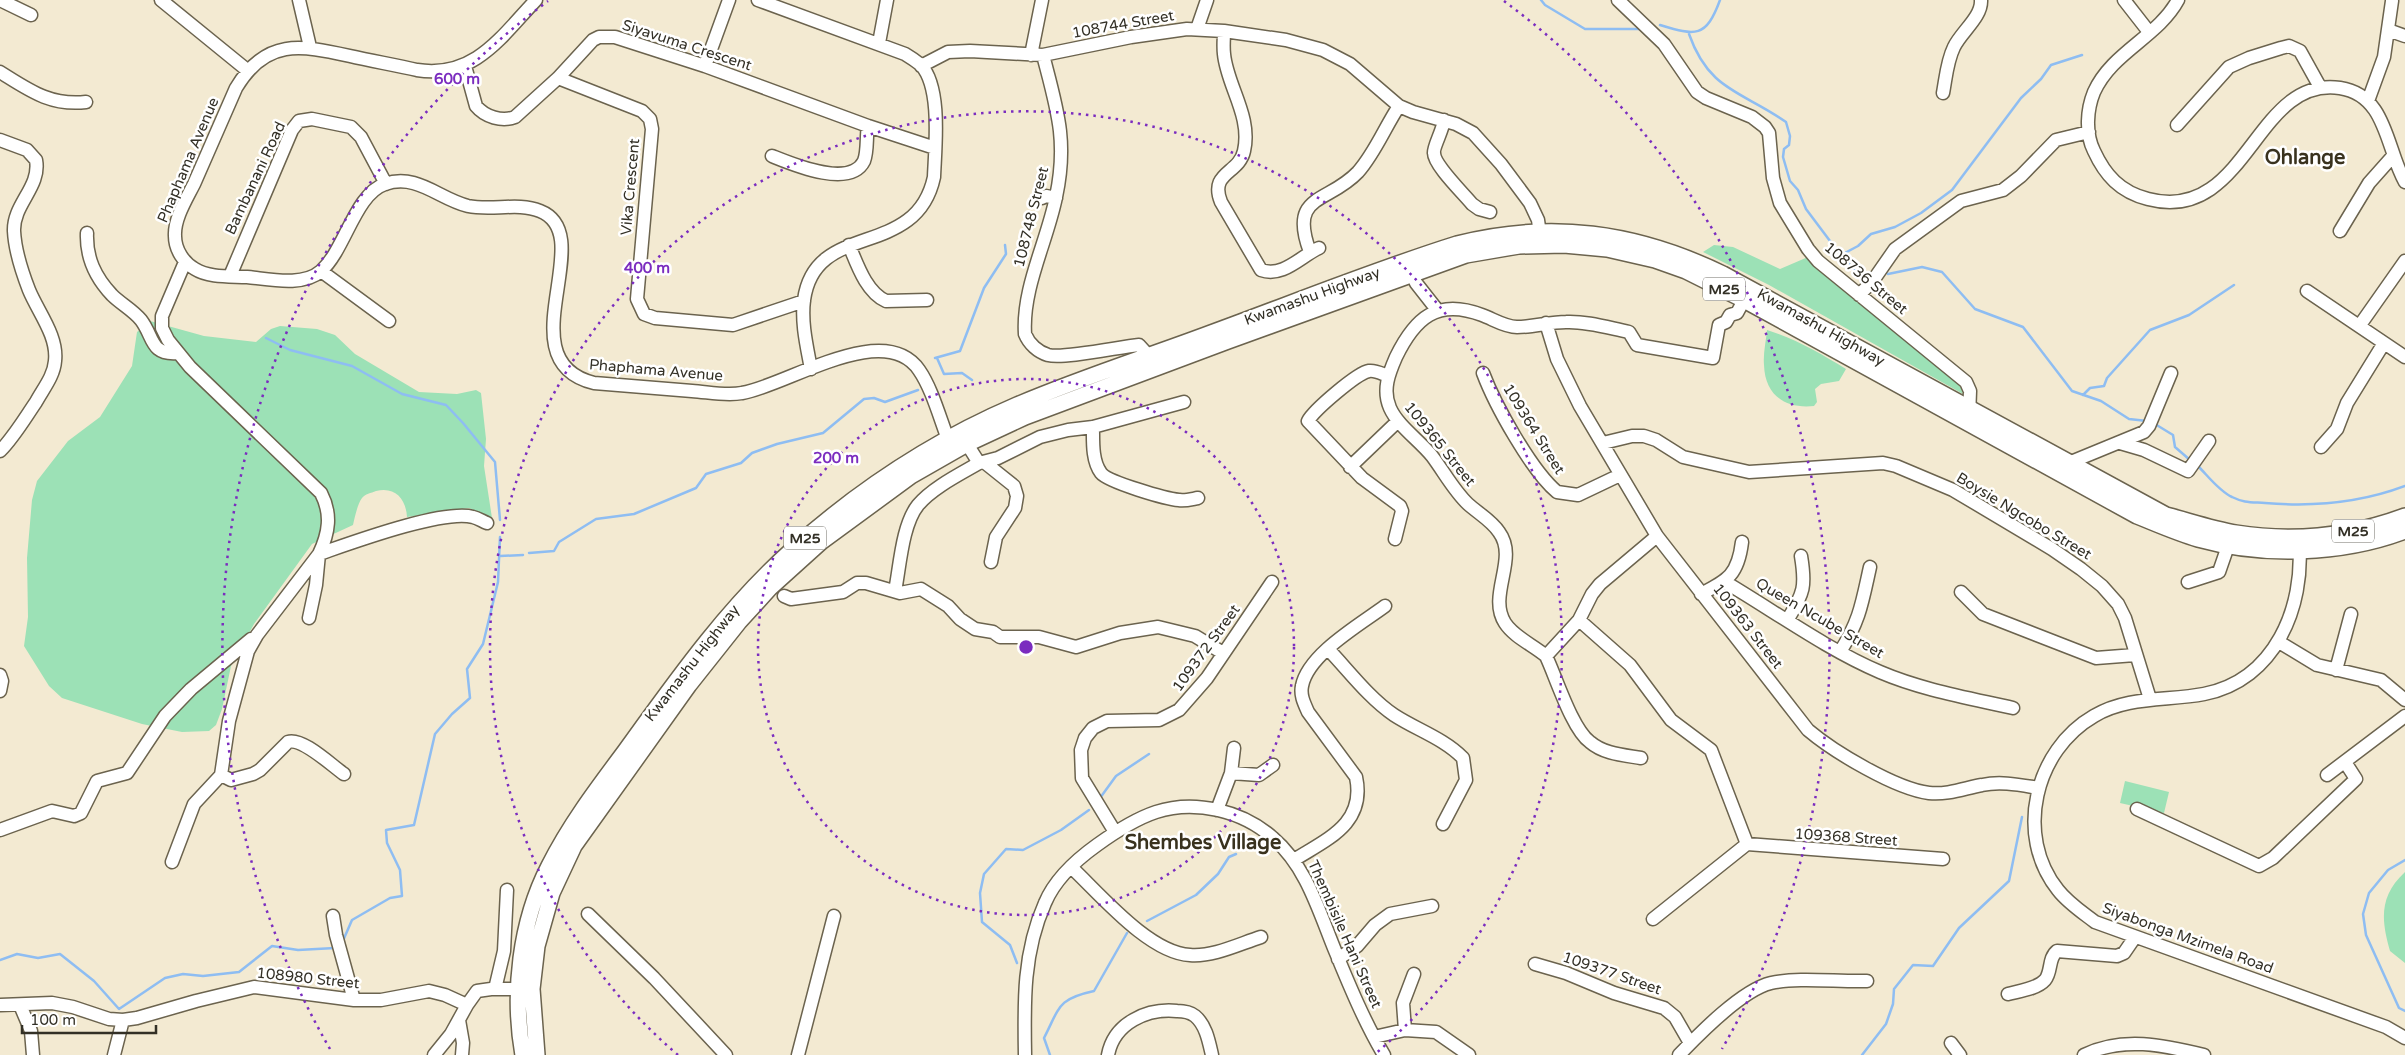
<svg xmlns="http://www.w3.org/2000/svg" width="2405" height="1055" font-family="'Varela Round',sans-serif">
<style>
.green{fill:#9ce1b6}
.lines{fill:none;stroke-linecap:round;stroke-linejoin:round}
.stream{stroke:#8ebdf2;stroke-width:2.5}
.minor-casing{stroke:#6b634e;stroke-width:15}
.major-casing{stroke:#6b634e;stroke-width:18}
.minor{stroke:#fff;stroke-width:12}
.major{stroke:#fff;stroke-width:15}
.ring{fill:none;stroke:#7b2cbf;stroke-width:2.5;stroke-dasharray:2.5 5}
.labels{text-anchor:middle;dominant-baseline:central;stroke-width:5;stroke-linejoin:round;paint-order:stroke}
.shield{fill:#fff;stroke:#706e67;stroke-width:1}
.shield-label{font-size:14px;font-weight:bold;fill:#333026}
.street-label{font-size:15px;fill:#333026;stroke:#fff}
.district-label{font-size:20px;font-weight:bold;fill:#39321e;stroke:#fff}
.centre{fill:#7b2cbf;stroke:#fff;stroke-width:2.5}
.ring-label{font-size:15px;text-anchor:middle;font-weight:bold;fill:#7b2cbf;stroke:#fff;stroke-width:5;stroke-linejoin:round;paint-order:stroke}
</style>
<rect width="100%" height="100%" fill="#f3ead2"/>
<path class="green" d="M1714,245L1733,247L1780,269L1808,257L1829,279L1959,383L1963,394L1769,285L1703,252Z
M150,321L204,336L256,342L271,329L280,326L317,329L335,335L355,354L419,392L457,394L476,390L481,393L486,439L484,466L492,518L469,508L407,517C406,499 395,486 376,491C371,493 365,494 362,498C357,505 355,517 353,525L312,544L254,624L231,666L222,709L216,725L209,731L182,732L142,724L62,698L49,686L24,646L28,617L27,558L32,500L37,481L68,441L100,417L132,366L137,332Z
M1767,330C1796,339 1820,353 1846,369L1839,381L1821,384L1815,389L1817,402L1814,406C1786,409 1765,396 1764,365C1763,353 1766,342 1767,330Z
M2125,781L2169,792L2164,813L2120,803Z
M2405,872V963L2390,951C2381,920 2379,896 2405,872Z"/>
<g class="lines">
<path class="stream" d="M1541,0L1545,5L1585,29H1641
M1660,25C1696,36 1706,38 1720,0
M1689,34C1709,91 1742,91 1786,122L1790,136L1789,145L1784,149L1783,157L1790,181L1798,190L1806,209L1836,249L1858,274L1873,272
M1841,255L1858,246L1871,234L1895,227L1921,213L1952,190L2021,98L2041,79L2051,65L2082,55
M1888,274L1922,267L1942,272L1975,309L2023,327L2072,391L2101,401L2129,419L2147,421
M266,338L290,350L352,366L402,394L446,405L463,423L495,462L500,520
M935,358L960,351L984,288L1006,254L1005,245
M937,358L944,374L962,373L972,380
M2083,395L2090,388L2104,386L2107,378L2150,330L2189,315L2234,285
M2155,424L2173,435L2175,447L2190,460
M2198,466C2208,476 2219,491 2232,497C2244,503 2252,502 2265,503C2312,507 2360,503 2405,486
M529,553L554,551L559,542L596,519L634,514L696,488L706,474L741,463L752,453L777,444L823,433L864,399L874,398L885,402L918,390
M500,556L523,555
M1100,798L1116,776L1149,754
M2405,860L2388,870L2369,893L2363,914L2366,935L2399,1008L2405,1011
M1147,921L1196,895L1218,874L1229,857L1236,854
M342,943L352,920L390,898L402,896L400,870L387,843L386,830L414,825L435,734L452,714L470,698L467,669L483,644L498,582L500,537
M0,960L17,954L38,958L60,954L94,981L119,1009L165,978L183,974L203,976L239,972L272,946L298,950L335,948
M1017,963L1010,945L982,922L980,893L984,874L1006,849L1023,850L1061,830L1089,810
M1050,1055L1044,1038C1060,1007 1057,999 1094,991L1127,933
M1862,1055L1886,1024L1893,1004L1894,989L1913,965L1933,966L1959,928L2009,881L2022,817"/>
<defs>
<path id="minor" d="M0,0L31,15
M161,0L247,70
M299,0L310,47
M536,0C501,37 474,79 417,70C395,65 372,61 350,56C300,45 266,38 236,88C222,120 208,152 194,184C186,200 174,219 175,236C175,250 184,263 195,269C209,278 231,276 247,277C269,279 303,287 321,271C345,250 355,194 385,184C417,173 439,199 468,206C492,211 518,202 540,211C601,235 504,361 594,383C627,386 659,388 692,391C708,392 726,396 742,393C786,386 884,319 919,370C933,390 941,423 951,447
M758,0L905,54C910,57 916,61 921,65C942,88 935,148 934,177C916,261 815,219 804,300C801,323 807,347 811,369
M1618,0L1664,44L1697,92L1706,98L1752,117L1765,127L1769,133L1773,178L1780,203L1808,249L1818,261L1966,382L1970,391L1969,417
M2124,0L2149,32
M2178,0C2158,37 2112,52 2094,92C2087,109 2085,133 2094,151C2105,175 2120,192 2148,199C2247,225 2255,75 2340,88C2387,95 2386,149 2405,182
M1197,29L1207,0
M2388,30L2405,36
M1224,31C1224,38 1223,46 1224,54C1227,86 1252,116 1244,151C1239,174 1209,172 1221,202L1261,270C1283,278 1301,256 1319,248
M879,43L887,0
M1031,55L1042,0
M1043,55C1057,109 1068,141 1056,197C1047,242 1022,288 1025,334C1029,344 1038,352 1048,355C1064,359 1119,347 1139,345L1149,356
M465,66L476,106C485,117 502,122 515,117L558,78L593,40L599,37H615L705,66L868,126L935,148
M705,66L729,0
M921,66L948,52L970,51L1043,55L1131,37L1187,29L1224,31L1286,40L1323,50L1350,64L1399,106L1413,112L1456,124L1473,133L1501,164L1530,203L1538,220L1541,241
M0,72C29,90 50,106 86,102
M558,78L642,111L650,119L652,129L637,299L644,314L655,318L733,325L804,301
M1943,93C1946,77 1947,61 1954,47C1961,32 1982,17 1981,0
M2368,101L2384,57L2392,1
M1444,120C1443,130 1433,147 1434,153C1434,165 1463,193 1472,204L1479,209L1490,212
M2177,125L2229,67L2249,58L2281,48L2289,46L2300,51L2320,87
M0,140L27,150L36,160C41,187 13,204 14,231C15,251 22,272 29,290C38,312 58,336 55,361C54,376 43,389 36,402C25,418 14,437 0,451
M772,156C792,164 850,189 864,161C868,151 866,136 868,126
M1042,198L1046,196L1056,198
M2340,231L2369,183L2393,156
M87,233C86,258 95,277 112,295C121,304 133,310 141,320C154,337 150,355 177,353
M849,245C857,264 866,292 886,301L927,300
M1310,252C1288,193 1328,204 1358,172C1375,153 1385,127 1399,106
M1408,266L1416,283L1438,311
M321,271L389,321
M230,276L292,130L299,121L312,119L351,127L361,137L386,184
M2307,291L2405,357
M1859,295L1872,282L1895,249L1961,201L2003,190L2021,176L2056,140L2089,132
M1546,323L1557,359L1580,406L1657,536L1808,730C1834,752 1896,789 1929,793C1948,795 1965,788 1982,785C2001,781 2020,785 2039,788
M2360,325L2405,261
M1483,373C1495,405 1531,470 1557,492L1578,495L1620,475
M1388,376C1382,374 1376,370 1369,371C1357,373 1314,410 1308,421L1362,478L1400,506L1402,511L1395,539
M1093,427C1093,442 1092,461 1101,473C1108,482 1166,499 1179,500C1185,501 1192,499 1198,498
M1603,443L1632,436H1644L1656,440L1683,457L1749,472L1883,463L1896,466L1953,490L2052,549L2081,569L2102,586L2118,604L2125,618L2150,699
M2120,443L2144,450L2188,471L2209,441
M967,444L979,463L998,458L1040,437L1068,430L1093,427L1184,402
M2321,447L2337,429L2347,403L2384,343
M984,462L1014,486L1017,496L1015,508L996,537L991,562
M2071,462L2144,432L2149,426L2171,373
M1350,467L1398,421
M2299,542C2305,607 2275,680 2204,694C2167,701 2127,696 2094,716C2035,750 2014,835 2058,890C2068,903 2082,912 2095,922L2386,1027L2405,1038
M1725,582C1774,611 1828,650 1880,672C1922,690 1969,698 2013,708
M2188,582L2219,572L2228,546
M895,591C900,566 902,525 918,505C932,488 960,474 979,463
M1961,592L1983,614L2096,658L2135,655
M1701,594C1728,580 1738,575 1742,542
M784,596L791,599L843,592L857,583H866L900,593L921,589L948,606L960,619L975,629L993,632L1000,637H1039L1076,647L1120,633L1158,627L1195,636L1223,653
M309,618L316,585L319,554C351,543 443,509 473,517C478,518 482,521 487,523
M1788,619C1804,593 1806,586 1801,556
M1579,620L1630,665L1671,720L1711,750L1747,844
M2279,642L2317,665L2381,680L2405,700
M1328,649C1349,671 1369,698 1394,715C1417,730 1443,738 1463,758L1466,780L1443,824
M1840,652C1860,620 1862,603 1870,567
M1546,656C1533,645 1514,637 1505,623C1487,595 1519,559 1499,532C1492,521 1478,513 1468,504C1454,491 1444,472 1432,456C1419,440 1398,426 1390,408C1382,390 1389,373 1396,357C1415,318 1437,298 1482,315C1493,319 1505,327 1517,327C1533,327 1550,322 1566,322C1587,321 1609,328 1629,332L1637,345L1713,358L1719,325L1726,322L1730,315L1737,313L1744,300
M2336,670L2351,614
M0,675L2,681L0,691
M1641,758C1623,755 1604,754 1590,742C1572,729 1556,677 1546,656L1579,620L1592,594L1600,584L1657,536
M1231,773L1259,775L1273,765
M221,775L231,780L253,774L260,770L288,742C302,737 331,765 344,774
M2327,775L2405,716
M2137,809L2259,866L2273,858L2356,779L2345,762
M1217,810L1231,773L1234,748
M0,830L52,811L74,816L81,813L97,781L127,773L165,716L191,689L251,639
M1115,832L1082,778L1081,750L1085,738L1093,728L1107,721L1159,720L1179,710L1207,678L1272,582
M1747,844L1943,859
M1294,860C1327,839 1366,824 1356,777L1308,712C1304,703 1300,695 1302,686C1308,654 1361,624 1385,606
M172,862L194,804L221,775L229,721L248,651L257,635L319,554C329,533 332,514 321,493L190,367L168,340L162,328V316L185,262
M1071,867C1100,894 1149,953 1190,955C1213,957 1239,944 1261,937
M588,914L654,978L726,1055
M333,916L336,935L354,1000
M1653,919L1747,844
M1338,959L1357,946L1375,925L1390,914L1432,906
M1535,964L1566,973L1614,993L1664,1008L1675,1017L1690,1043
M495,989L504,951L507,890
M2008,994C2019,991 2037,989 2045,980C2052,972 2048,958 2057,951L2117,956L2124,953L2135,937
M0,1005L52,1003L73,1007L109,1019L123,1020L137,1018L196,1001L254,987L354,1000H381L429,991L445,995L467,1005
M20,1005L31,1031L33,1055
M459,1020L463,1043L462,1055
M1405,1030L1403,1003L1414,974
M1374,1037L1405,1030L1436,1032L1469,1055
M1951,1043L1960,1055
M114,1055L123,1020
M434,1055L451,1034L467,1005L477,991L491,989H527
M798,1055L834,916
M1025,1055C1024,1002 1023,952 1045,903C1055,879 1076,860 1097,845C1115,832 1135,819 1156,812C1195,799 1243,811 1273,838C1307,867 1319,912 1336,953C1350,987 1365,1023 1384,1055
M1108,1055C1114,1023 1147,1008 1177,1011C1184,1011 1190,1012 1195,1016C1206,1025 1209,1042 1212,1055
M1679,1055C1700,1033 1742,990 1771,983C1799,977 1837,982 1867,981
M2084,1055C2122,1036 2164,1045 2204,1055"/>
<path id="major" d="M523,1055C512,993 520,922 549,866C569,826 596,790 623,754C675,682 726,609 793,549C859,490 935,440 1017,405C1080,378 1147,357 1211,333C1293,303 1374,270 1457,244C1551,220 1636,232 1723,274L2166,515C2189,521 2213,529 2236,533C2293,542 2351,536 2405,516
M537,1055L532,989L537,946L552,893L574,846L689,685L739,622L770,588L821,542L911,476L967,444L1025,417L1228,341L1466,255L1519,246L1564,245L1607,249L1655,260L1686,271L1744,300L2137,516C2157,524 2177,533 2198,539C2263,557 2342,555 2405,531"/>
</defs>
<use href="#minor" class="minor-casing"/>
<use href="#major" class="major-casing"/>
<use href="#minor" class="minor"/>
<use href="#major" class="major"/>
</g>
<g class="ring">
<circle cx="1026" cy="647" r="268"/>
<path d="M678 1055A536 536 0 1 1 1374 1055"/>
<path d="M330 1049A804 804 0 0 1 548 1M1504 1A804 804 0 0 1 1722 1049"/>
</g>
<g class="labels">
<g class="shield">
<rect x="1703" y="277.5" width="42" height="23" rx="4"/>
<rect x="2332" y="519.5" width="42" height="23" rx="4"/>
<rect x="784" y="526.5" width="42" height="23" rx="4"/>
</g>
<g class="shield-label">
<text x="1724" y="289">M25</text>
<text x="2353" y="531">M25</text>
<text x="805" y="538">M25</text>
</g>
<g class="street-label">
<text transform="translate(1123 24) rotate(-10)">108744 Street</text>
<text transform="translate(687 45) rotate(18)">Siyavuma Crescent</text>
<text transform="translate(188 160) rotate(-67)">Phaphama Avenue</text>
<text transform="translate(255 178) rotate(-65)">Bambanani Road</text>
<text transform="translate(630 187) rotate(-85)">Vika Crescent</text>
<text transform="translate(1031 217) rotate(-76)">108748 Street</text>
<text transform="translate(1866 278) rotate(40)">108736 Street</text>
<text transform="translate(1312 296) rotate(-20)">Kwamashu Highway</text>
<text transform="translate(1821 327) rotate(29)">Kwamashu Highway</text>
<text transform="translate(656 370) rotate(5)">Phaphama Avenue</text>
<text transform="translate(1534 429) rotate(58)">109364 Street</text>
<text transform="translate(1440 444) rotate(51)">109365 Street</text>
<text transform="translate(2024 516) rotate(31)">Boysie Ngcobo Street</text>
<text transform="translate(1820 618) rotate(30)">Queen Ncube Street</text>
<text transform="translate(1748 626) rotate(52)">109363 Street</text>
<text transform="translate(1206 648) rotate(-54)">109372 Street</text>
<text transform="translate(692 663) rotate(-52)">Kwamashu Highway</text>
<text transform="translate(1846 837) rotate(4)">109368 Street</text>
<text transform="translate(1345 934) rotate(66)">Thembisile Hani Street</text>
<text transform="translate(2188 938) rotate(20)">Siyabonga Mzimela Road</text>
<text transform="translate(1612 973) rotate(19)">109377 Street</text>
<text transform="translate(308 978) rotate(6)">108980 Street</text>
</g>
<g class="district-label">
<text x="2305" y="158">Ohlange</text>
<text x="1203" y="843">Shembes Village</text>
</g>
</g>
<circle cx="1026" cy="647" r="8" class="centre"/>
<g class="ring-label">
<text x="457" y="84">600 m</text>
<text x="647" y="273">400 m</text>
<text x="836" y="463">200 m</text>
</g>
<path d="M22 1025v8h134v-8" fill="none" stroke="#333026" stroke-width="2.5"/>
<text x="30" y="1025" font-size="15" fill="#333026" stroke="#ffffff" stroke-width="4" paint-order="stroke">100 m</text>
</svg>
